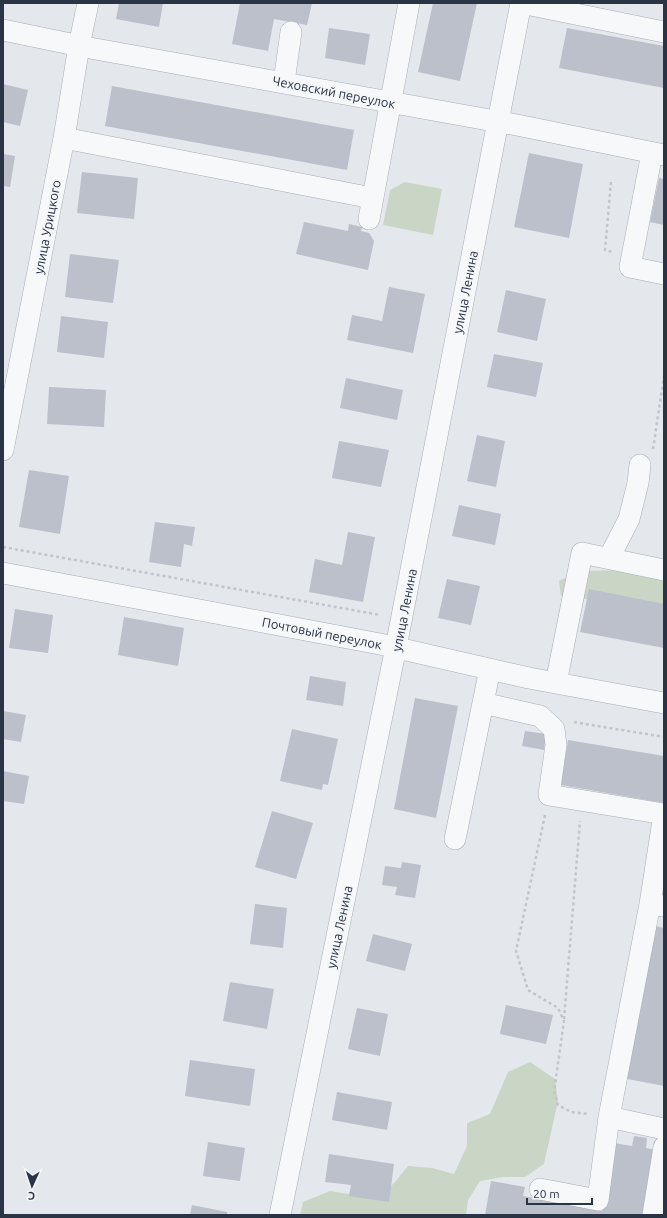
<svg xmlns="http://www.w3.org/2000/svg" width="667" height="1218" font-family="Ubuntu,sans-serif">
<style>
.green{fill:#c9d6c5}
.building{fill:#bbc0ca}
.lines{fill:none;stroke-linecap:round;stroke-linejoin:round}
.minor-casing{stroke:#a9aeb7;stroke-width:22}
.path{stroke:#c2c5cb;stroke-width:2.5;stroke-dasharray:3 3;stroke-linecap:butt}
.minor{stroke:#f7f8fa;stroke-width:21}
.labels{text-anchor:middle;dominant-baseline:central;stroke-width:3;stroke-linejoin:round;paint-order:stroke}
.street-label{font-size:13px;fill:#2b3445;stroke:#f4f6f9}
</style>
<rect width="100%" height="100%" fill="#e4e7ec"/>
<path class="green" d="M405,182L442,189L433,235L383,225L390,190Z
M632,570L664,577V609L561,596L559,581L580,571Z
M530,1062L555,1079L558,1101L544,1164L525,1177H503L480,1181L468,1200L466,1215H300L303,1202L330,1191L378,1199L394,1183L408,1166L432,1168L454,1174L467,1146V1123L490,1114L508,1072Z"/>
<path class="building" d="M119,3H163L159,27L116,19Z
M240,3H312L307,25L274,19L268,51L232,44Z
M433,3H477L460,81L418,72Z
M329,28L370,34L365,65L325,58Z
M567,28L664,46V88L559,68Z
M3,84L28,90L20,126L3,122Z
M112,86L354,130L347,170L105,126Z
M529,153L583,164L569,238L514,227Z
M3,154L15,156L10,187L3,186Z
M82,172L138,178L134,219L77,213Z
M659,178L664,179V225L650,222Z
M304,222L348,231L349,224L362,227L361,231L369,233L374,241L368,270L296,254Z
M70,254L119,260L113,303L65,297Z
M389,287L425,294L413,353L347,340L352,315L382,321Z
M506,290L546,299L537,341L497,332Z
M61,316L108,322L104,358L57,352Z
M494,354L543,363L536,397L487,387Z
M346,378L403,390L397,420L340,408Z
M49,387L106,390L104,427L47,424Z
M477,435L505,441L496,487L467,481Z
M339,441L389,450L381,487L332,478Z
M29,470L69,476L60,534L19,527Z
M459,505L501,514L495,545L452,536Z
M155,522L195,527L192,546L184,544L181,567L149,562Z
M348,532L375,537L363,602L309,592L315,559L342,565Z
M447,579L480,586L471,625L438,618Z
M589,589L664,604V648L580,632Z
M15,609L53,615L48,653L9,648Z
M124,617L184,628L178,666L118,655Z
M310,676L346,682L343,706L306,700Z
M415,698L458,706L436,818L394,809Z
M3,711L26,715L21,742L3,739Z
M292,729L338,739L328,785L323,784L322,790L280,781Z
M525,731L546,734L544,750L522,746Z
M568,740L664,756V803L561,785Z
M3,771L29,776L24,804L3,801Z
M272,811L313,823L296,879L255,867Z
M402,862L421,865L415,898L395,895L397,887L382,885L385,866L401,868Z
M255,904L287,908L283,948L250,944Z
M652,925L664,928V1086L622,1078Z
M373,934L412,944L405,971L366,961Z
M230,982L274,989L267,1029L223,1021Z
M506,1005L553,1015L546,1044L500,1034Z
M357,1008L388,1014L380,1056L348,1049Z
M190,1060L255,1069L250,1106L185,1096Z
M337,1092L392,1102L387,1130L332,1120Z
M634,1136L647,1138L646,1148L655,1150L643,1215H485L491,1181L525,1187L523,1196L602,1211L614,1143L632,1146Z
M208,1142L245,1148L240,1181L203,1176Z
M329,1154L394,1164L389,1202L349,1196L351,1185L325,1182Z
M192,1205L227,1212V1215H190Z"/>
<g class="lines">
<defs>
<path id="minor" d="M521,3L664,32
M3,30L90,48L517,125L664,155
M284,82L291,32
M64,138L372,198
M652,153L630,267L664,274
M369,219L409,3
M3,450L64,138L79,46L88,3
M609,558L629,519L638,483L640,465
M3,573L380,644L529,678L664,703
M556,683L582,553L664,570
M483,703L540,716L554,729L556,745L549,795L664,814L650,904L664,906
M455,839L490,669
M650,904L609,1117L664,1129
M540,1189L598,1200L609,1117
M280,1215L396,647L521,3
M653,1215L664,1147"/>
</defs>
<use href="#minor" class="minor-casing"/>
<path class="path" d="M611,182L605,250L612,252
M653,449L664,376
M3,547L380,615
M574,722L664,737
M545,815L516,951L528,990L558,1008L564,1021L554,1092L558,1105L571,1112L588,1114
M564,1019L580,821"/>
<use href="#minor" class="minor"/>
</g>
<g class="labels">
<g class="street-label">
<text transform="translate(334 92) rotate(11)">Чеховский переулок</text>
<text transform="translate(47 227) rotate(-79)">улица Урицкого</text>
<text transform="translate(465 292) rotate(-79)">улица Ленина</text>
<text transform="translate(404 610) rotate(-79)">улица Ленина</text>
<text transform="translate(322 633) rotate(11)">Почтовый переулок</text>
<text transform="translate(339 927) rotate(-78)">улица Ленина</text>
</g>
</g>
<rect width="667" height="1218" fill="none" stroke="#2b3445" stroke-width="8"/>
<g transform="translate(32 1186) rotate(183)" stroke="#f4f6f9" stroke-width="3" paint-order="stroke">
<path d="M0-3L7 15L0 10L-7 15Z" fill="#2b3445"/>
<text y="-6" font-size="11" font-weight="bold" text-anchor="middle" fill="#2b3445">С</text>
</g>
<path d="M527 1198v6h65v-6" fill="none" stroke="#2b3445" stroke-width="2"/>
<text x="533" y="1198" font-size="12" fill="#2b3445" stroke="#f4f6f9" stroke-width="3" paint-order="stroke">20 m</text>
</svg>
